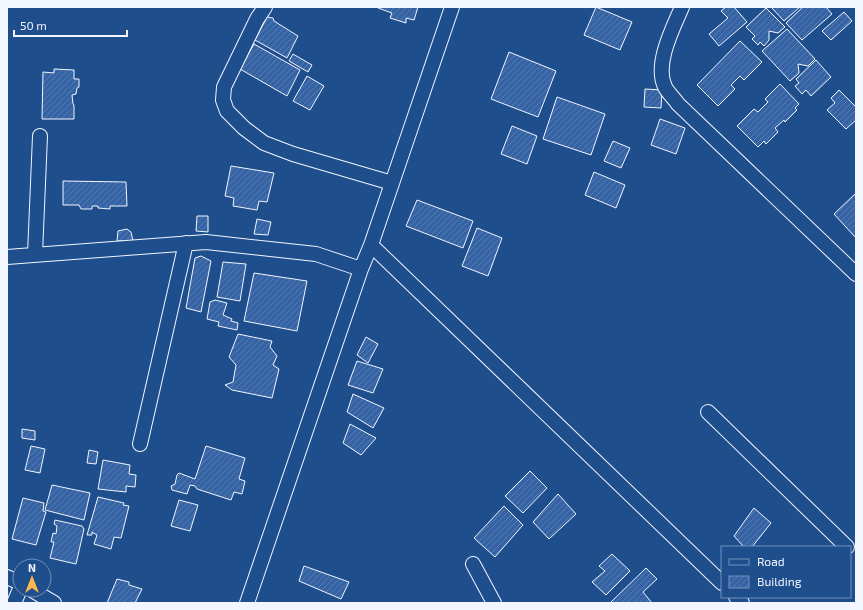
<svg xmlns="http://www.w3.org/2000/svg" width="863" height="610" font-family="'Exo 2',sans-serif">
<style>
.building{fill:url(#building-hatch);stroke:#f2f6ff}
.lines{fill:none;stroke-linecap:round;stroke-linejoin:round}
.minor-casing{stroke:#f2f6ff;stroke-width:16}
.minor{stroke:#1f4e8c;stroke-width:14}
</style>
<defs>
<pattern id="building-hatch" width="6" height="6" patternUnits="userSpaceOnUse"><rect width="6" height="6" fill="#3563a3"/><path d="M-1 1l2-2M0 6l6-6M5 7l2-2" fill="none" stroke="#537ab1"/></pattern>
</defs>
<rect width="100%" height="100%" fill="#1f4e8c"/>
<path class="building" d="M378,7H418L414,20L406,18V23L390,18L392,13L378,8Z
M596,7L632,22L620,50L584,35Z
M726,7H734L747,22L719,46L709,34L728,18L721,11Z
M771,7H800L784,21Z
M803,7H826L832,14L802,40L786,23Z
M766,8L785,27L778,33L769,31V40L764,46L760,42L758,45L752,39L755,36L746,27Z
M844,12L852,21L831,40L822,31Z
M267,17L273,18L274,21L298,36L287,58L255,40Z
M787,29L815,59L808,66L798,64L799,73L790,81L762,51Z
M740,41L762,62L744,80L740,76L731,85L735,89L718,106L697,85Z
M254,44L300,70L287,96L240,69Z
M509,52L556,71L538,117L491,99Z
M293,54L312,65L308,72L289,61Z
M816,60L831,77L811,96L806,90L802,94L795,86L799,83L796,79Z
M54,69L74,70V79H79V87L77,88L76,94L72,95L73,104L74,105V119H42L43,72L54,73Z
M307,76L324,86L310,110L293,101Z
M780,84L799,104L795,108L797,110L785,122L784,120L775,128L778,132L766,144L764,141L758,147L737,126L754,109L758,112L768,102L765,99Z
M645,89L662,90L661,108L644,107Z
M839,90L856,107V120L846,129L827,110L835,103L831,98Z
M557,97L605,114L591,155L543,139Z
M660,119L685,128L676,154L651,145Z
M512,126L537,136L527,164L501,154Z
M613,141L630,148L621,168L604,161Z
M231,166L274,173L267,202L259,201L257,210L233,206L234,198L225,196Z
M594,172L625,185L616,208L585,195Z
M63,181L126,182L127,206H110V209L98,208V206H92V209H81L79,205H63Z
M856,193V238L834,214Z
M417,200L473,221L463,248L406,226Z
M197,216H208V232L196,231Z
M257,219L271,222L268,235L254,234Z
M477,228L502,238L488,276L462,266Z
M127,229L131,232L133,241H117L118,231Z
M201,256L211,261L201,312L186,308L195,258Z
M223,262L246,264L240,301L217,297Z
M254,273L307,281L297,331L244,321Z
M215,300L227,303L223,315L232,319L231,321L238,323L237,330L218,326L219,322L207,319L210,302Z
M238,334L272,341L270,347L277,356L273,365L279,369L272,398L232,390L225,385L233,382L236,365L229,357Z
M366,337L378,344L368,363L357,355Z
M357,361L383,369L373,393L348,385Z
M353,394L384,408L373,428L347,412Z
M350,424L376,438L361,455L343,443Z
M22,429L35,431V440L22,438Z
M31,446L45,449L40,473L25,470Z
M206,446L245,458L239,479L245,481L242,494L234,492L231,500L197,489L195,486L190,485L187,494L172,490L171,486L175,484L177,475L179,473L195,479Z
M89,450L98,452L96,464L87,463Z
M103,460L130,465L129,474L136,475L135,487L126,486V492L98,489Z
M530,471L547,488L523,513L505,496Z
M52,485L90,493L84,520L45,510Z
M558,494L576,514L549,539L533,522Z
M98,497L124,503L123,505L129,506L121,538L114,537L111,549L94,544L97,535L92,532V535H87Z
M23,498L44,503L43,511L46,512L36,545L12,539Z
M179,500L198,505L190,531L171,526Z
M504,506L523,525L495,557L474,538Z
M754,508L771,523L752,547H744L734,536Z
M55,520L82,526L84,529L76,564L50,558L54,542H51L53,533L56,534L57,526L54,524Z
M612,554L630,571L606,595L592,582L605,571L599,566Z
M304,566L349,582L341,599L299,581Z
M646,568L657,579L643,592L652,603H610Z
M117,579L129,582V585L142,589L135,603H107Z"/>
<g class="lines">
<defs>
<path id="minor" d="M265,7L257,19L224,87L223,100L227,111L244,128L264,143L293,154L392,183
M682,7C673,28 654,64 665,87C668,93 674,98 678,104L856,274
M371,245L722,583
M35,254L40,136
M7,257L206,242L316,254L361,269
M708,412L847,547
M140,444L186,243
M473,564L494,603
M7,577L20,583
M32,590L54,603
M736,597L742,603
M14,603L20,589
M247,603L361,269L371,245L452,7"/>
</defs>
<use href="#minor" class="minor-casing"/>
<use href="#minor" class="minor"/>
</g>
<rect width="863" height="610" fill="none" stroke="#f2f6ff" stroke-width="16"/>
<rect x="721" y="546" width="130" height="52" fill="#1f4e8c" stroke="#7391ba"/>
<rect x="729" y="559" width="20" height="6" fill="#1f4e8c" stroke="#7391ba"/>
<text x="757" y="566" font-size="12" fill="#f2f6ff">Road</text>
<rect x="729" y="576" width="20" height="12" fill="url(#building-hatch)" stroke="#7391ba"/>
<text x="757" y="586" font-size="12" fill="#f2f6ff">Building</text>
<g transform="translate(32 578)"><circle r="19" fill="#1f4e8c" stroke="#7391ba"/>
<path d="M0-3L7 15L0 10L-7 15Z" fill="#ffb74d"/>
<text y="-6" font-size="11" font-weight="bold" text-anchor="middle" fill="#f2f6ff">N</text>
</g>
<path d="M14 30v6h113v-6" fill="none" stroke="#f2f6ff" stroke-width="2"/>
<text x="20" y="30" font-size="12" fill="#f2f6ff" stroke="#1f4e8c" stroke-width="3" paint-order="stroke">50 m</text>
</svg>
